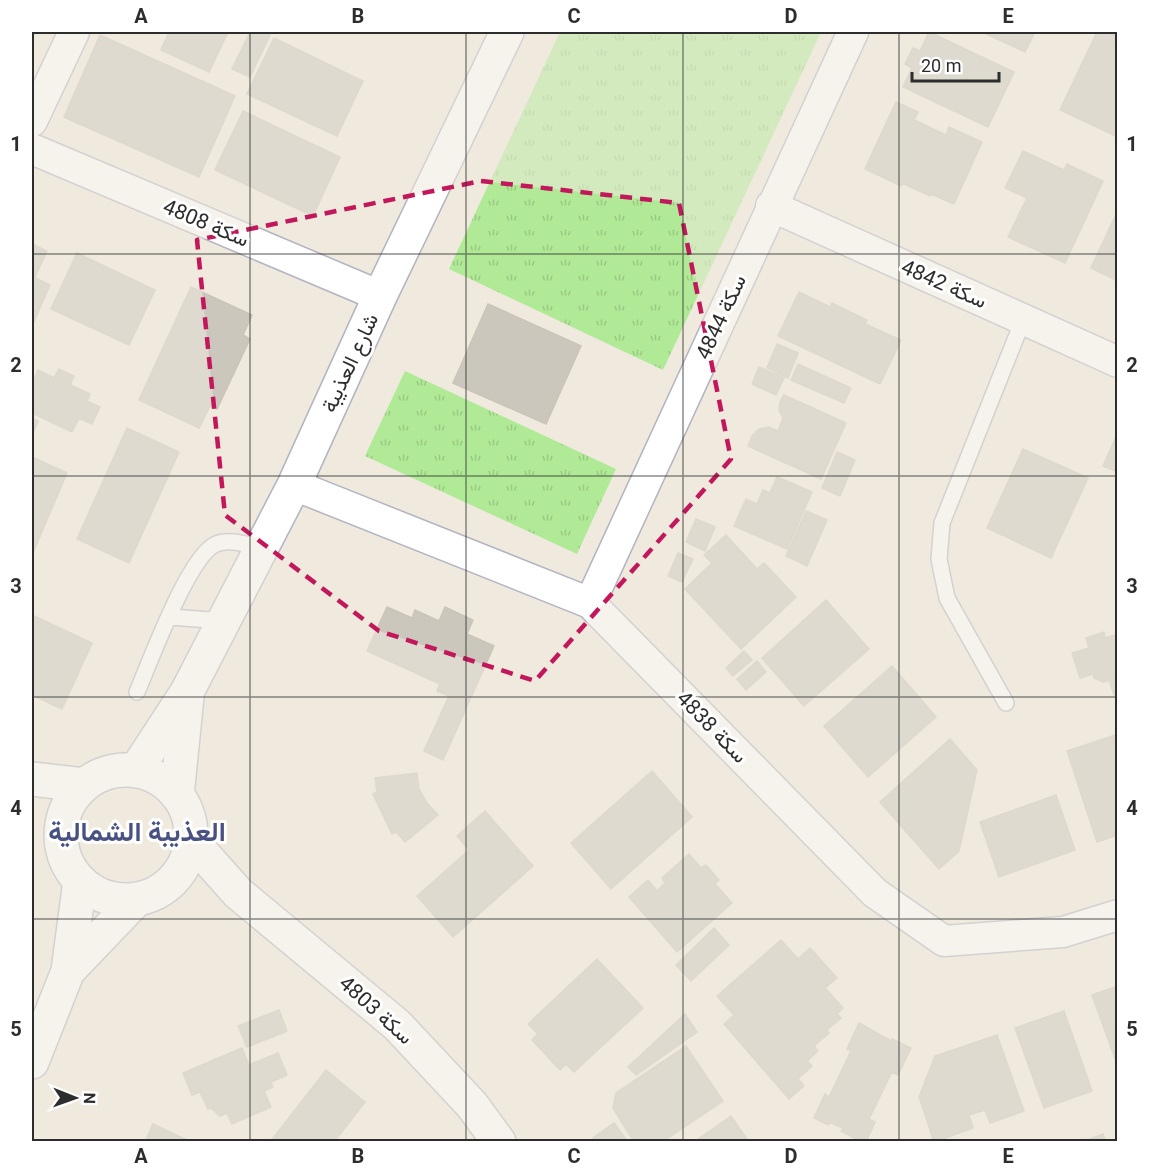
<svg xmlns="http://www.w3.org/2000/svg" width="1149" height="1173" font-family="Roboto,Vazirmatn,sans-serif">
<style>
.grass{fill:url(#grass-tufts)}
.building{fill:#cbc7bd;stroke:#cbc5b7;stroke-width:1.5}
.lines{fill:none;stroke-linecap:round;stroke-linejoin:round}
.lane-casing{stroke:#b2b4c1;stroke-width:18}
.street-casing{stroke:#b2b4c1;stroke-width:33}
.secondary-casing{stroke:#b2b4c1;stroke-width:36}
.lane{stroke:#fff;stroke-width:15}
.street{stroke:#fff;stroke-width:30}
.secondary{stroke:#fff;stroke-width:33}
.marked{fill:none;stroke:#c2185b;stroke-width:4.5;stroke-dasharray:12 8;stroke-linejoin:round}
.grid{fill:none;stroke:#2d2d2d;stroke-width:1.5;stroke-opacity:0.55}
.labels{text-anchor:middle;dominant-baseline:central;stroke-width:6;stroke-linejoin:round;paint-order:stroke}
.street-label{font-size:21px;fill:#2d2d2d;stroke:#fff}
.district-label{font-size:27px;font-weight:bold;fill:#485182;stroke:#fff}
.neatline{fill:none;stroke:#2d2d2d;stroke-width:2}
.grid-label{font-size:20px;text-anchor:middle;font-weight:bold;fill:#2d2d2d}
</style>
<defs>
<pattern id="grass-tufts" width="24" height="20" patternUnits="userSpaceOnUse" patternTransform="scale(1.5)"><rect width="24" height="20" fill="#b1ea97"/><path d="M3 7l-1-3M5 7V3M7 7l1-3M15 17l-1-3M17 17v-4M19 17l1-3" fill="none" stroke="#99c982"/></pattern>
</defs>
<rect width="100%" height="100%" fill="#efe9de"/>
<path class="grass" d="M560,32H821L663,370L449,269Z
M405,371L616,469L577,554L365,456Z"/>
<path class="building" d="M169,32H228L209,72L161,50Z
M250,32H266L271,33L250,77L232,69Z
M929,32L1014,72L988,127L903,87L912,68L905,64L913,48L920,51Z
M982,32H1035L1025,52Z
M1097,32H1118V137L1060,110Z
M100,35L235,96L199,177L64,117Z
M274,38L363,81L337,136L247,94Z
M896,102L918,112L914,120L946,135L949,127L982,142L954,204L931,194L930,196L902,183L901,186L865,169Z
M243,111L340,157L313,216L215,170Z
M1023,151L1064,170L1067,164L1103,181L1065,263L1008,237L1027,198L1005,188Z
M1118,210V281L1091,268Z
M32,244L47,251L36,275L32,263Z
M77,253L155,290L129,345L51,309Z
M32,263L36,278L50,285L32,326Z
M191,287L252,315L243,335L250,339L217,409L210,406L199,428L139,400Z
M799,292L830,307L832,303L867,320L865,324L901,340L880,384L778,336Z
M488,304L581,346L546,424L453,383Z
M777,344L798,353L788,378L767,368Z
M798,364L851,388L844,403L791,380Z
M759,367L784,378L776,395L752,384Z
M59,369L74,376L70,385L90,394L87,401L100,407L92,424L79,418L72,432L32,413V385L38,370L54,378Z
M784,395L846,423L821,479L748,446L752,436L759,429L769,427L778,431L783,418L779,410L780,402Z
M32,418L38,421L32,436Z
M127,428L179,452L129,563L77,539Z
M1118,432V472L1103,466Z
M1023,449L1088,478L1051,558L987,528Z
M837,452L855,460L840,496L822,488Z
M32,457L67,473L32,555Z
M777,477L812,492L787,549L734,526L746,499L757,504L763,490L770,493Z
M806,511L827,520L807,566L786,556Z
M696,519L715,527L705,551L686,542Z
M726,535L757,569L764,563L796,597L741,649L685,589L712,563L704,555Z
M678,553L693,559L682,582L668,576Z
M826,600L869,649L804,706L762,658Z
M387,607L412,618L415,610L439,621L445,607L473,620L467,634L494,646L468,704L437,691L440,684L367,651Z
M32,615L92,643L62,709L32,695Z
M1104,632L1105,638L1118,634V694L1114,695L1109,680L1103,682L1094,678L1093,674L1080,678L1072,653L1089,648L1086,638Z
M744,651L752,660L733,676L726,668Z
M757,661L766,672L746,690L737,679Z
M892,666L936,717L868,777L824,726Z
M449,696L468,704L443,760L424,751Z
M1118,734V835L1097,842L1067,751Z
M950,739L977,770L959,851L939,869L880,802Z
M652,771L692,817L611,889L571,843Z
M417,773L419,789L427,803L438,815L405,842L396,832L392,834L373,794L377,792L375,778Z
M1056,795L1075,850L999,877L980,822Z
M485,811L533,866L453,937L417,896L469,850L457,836Z
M689,854L701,868L706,865L719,880L715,884L732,903L677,952L629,897L648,880L657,891L665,883L662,878Z
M714,928L729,945L691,981L676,965Z
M781,940L798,959L810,948L837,978L825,988L843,1008L837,1014L841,1018L827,1030L829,1033L814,1046L818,1051L807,1061L812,1066L798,1079L804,1086L789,1099L724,1024L734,1015L717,996Z
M597,959L643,1008L574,1072L566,1064L560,1070L532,1040L538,1034L528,1024Z
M1118,986V1067L1092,995Z
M279,1010L287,1031L247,1047L238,1026Z
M1064,1011L1092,1091L1044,1108L1015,1028Z
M685,1014L697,1032L636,1075L628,1067Z
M859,1023L891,1041L892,1039L911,1048L898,1075L892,1072L869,1119L875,1122L866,1142H862L841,1131L843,1128L829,1122L828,1125L814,1118L825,1094L829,1097L851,1051L847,1049Z
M997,1035L1024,1111L990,1123L985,1110L969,1115L973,1128L934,1142L919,1097L935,1056Z
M686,1046L723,1101L662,1142H634L613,1108L616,1093Z
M242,1048L249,1065L278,1053L287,1075L271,1082L273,1087L264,1091L271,1107L232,1124L227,1113L220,1116L211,1108L208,1109L200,1092L192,1095L183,1073Z
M326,1070L365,1102L334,1142H270Z
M731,1116L749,1142H694Z
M614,1123L628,1142H596L593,1138Z
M153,1124L189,1141L145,1142Z
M1103,1134L1106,1142H1082Z"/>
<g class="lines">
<defs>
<path id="lane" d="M170,617L224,621
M137,692C150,662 189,555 216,544C229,538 248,545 262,548
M1006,703L947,598L939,559L942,523L1023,320"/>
<path id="street" d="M32,121L74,32
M32,149L380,296
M771,206L1118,362
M294,485L590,603L875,893L944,941L1063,932L1118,915
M590,603L853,32"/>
<path id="secondary" d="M136,770L187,692L294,485L380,296L507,32
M61 835a65 65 0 1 1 130 0a65 65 0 1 1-130 0Z
M32,779L84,785
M177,795L187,697
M190,839L238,893L397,1025L472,1105L499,1142
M68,971L137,899
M32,1062L68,971L80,881"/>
</defs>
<use href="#lane" class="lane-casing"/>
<use href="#street" class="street-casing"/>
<use href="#secondary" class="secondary-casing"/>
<use href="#lane" class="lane"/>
<use href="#street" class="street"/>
<use href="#secondary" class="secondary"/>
</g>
<path d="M0 0H1149V1173H0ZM481,181L679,203L731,459L535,681L379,631L225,515L197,240Z" fill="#efe9de" fill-opacity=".55" fill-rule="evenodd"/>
<path class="marked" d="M481,181L679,203L731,459L535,681L379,631L225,515L197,240Z"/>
<path class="grid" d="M250,32V1142M466,32V1142M683,32V1142M899,32V1142M32,254H1118M32,476H1118M32,697H1118M32,919H1118"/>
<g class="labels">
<g class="street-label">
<text transform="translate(206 223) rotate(23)">سكة 4808</text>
<text transform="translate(944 284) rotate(24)">سكة 4842</text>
<text transform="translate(721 317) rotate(-65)">سكة 4844</text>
<text transform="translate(350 363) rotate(-65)">شارع العذيبة</text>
<text transform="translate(712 727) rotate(46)">سكة 4838</text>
<text transform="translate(376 1010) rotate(42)">سكة 4803</text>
</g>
<g class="district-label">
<text x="137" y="832">العذيبة الشمالية</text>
</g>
</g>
<rect width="1149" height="1173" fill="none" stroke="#ffffff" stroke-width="66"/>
<g transform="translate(75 1098) rotate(91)" stroke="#ffffff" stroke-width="4.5" paint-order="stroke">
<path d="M0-4.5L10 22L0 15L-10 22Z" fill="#2d2d2d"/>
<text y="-9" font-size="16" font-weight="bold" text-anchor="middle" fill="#2d2d2d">N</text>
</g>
<path d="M912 72v9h87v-9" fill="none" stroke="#2d2d2d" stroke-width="3"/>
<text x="921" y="72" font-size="18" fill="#2d2d2d" stroke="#ffffff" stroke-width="4.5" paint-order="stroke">20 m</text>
<rect x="33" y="33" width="1083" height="1107" class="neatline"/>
<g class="grid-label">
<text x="141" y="23">A</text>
<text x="358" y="23">B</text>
<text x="574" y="23">C</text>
<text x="791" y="23">D</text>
<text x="1008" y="23">E</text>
<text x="16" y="151">1</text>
<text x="1132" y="151">1</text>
<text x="16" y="372">2</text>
<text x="1132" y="372">2</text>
<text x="16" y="593">3</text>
<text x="1132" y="593">3</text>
<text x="16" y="815">4</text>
<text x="1132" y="815">4</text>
<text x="16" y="1036">5</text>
<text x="1132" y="1036">5</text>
<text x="141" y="1163">A</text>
<text x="358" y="1163">B</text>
<text x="574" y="1163">C</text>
<text x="791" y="1163">D</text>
<text x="1008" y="1163">E</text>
</g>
</svg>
